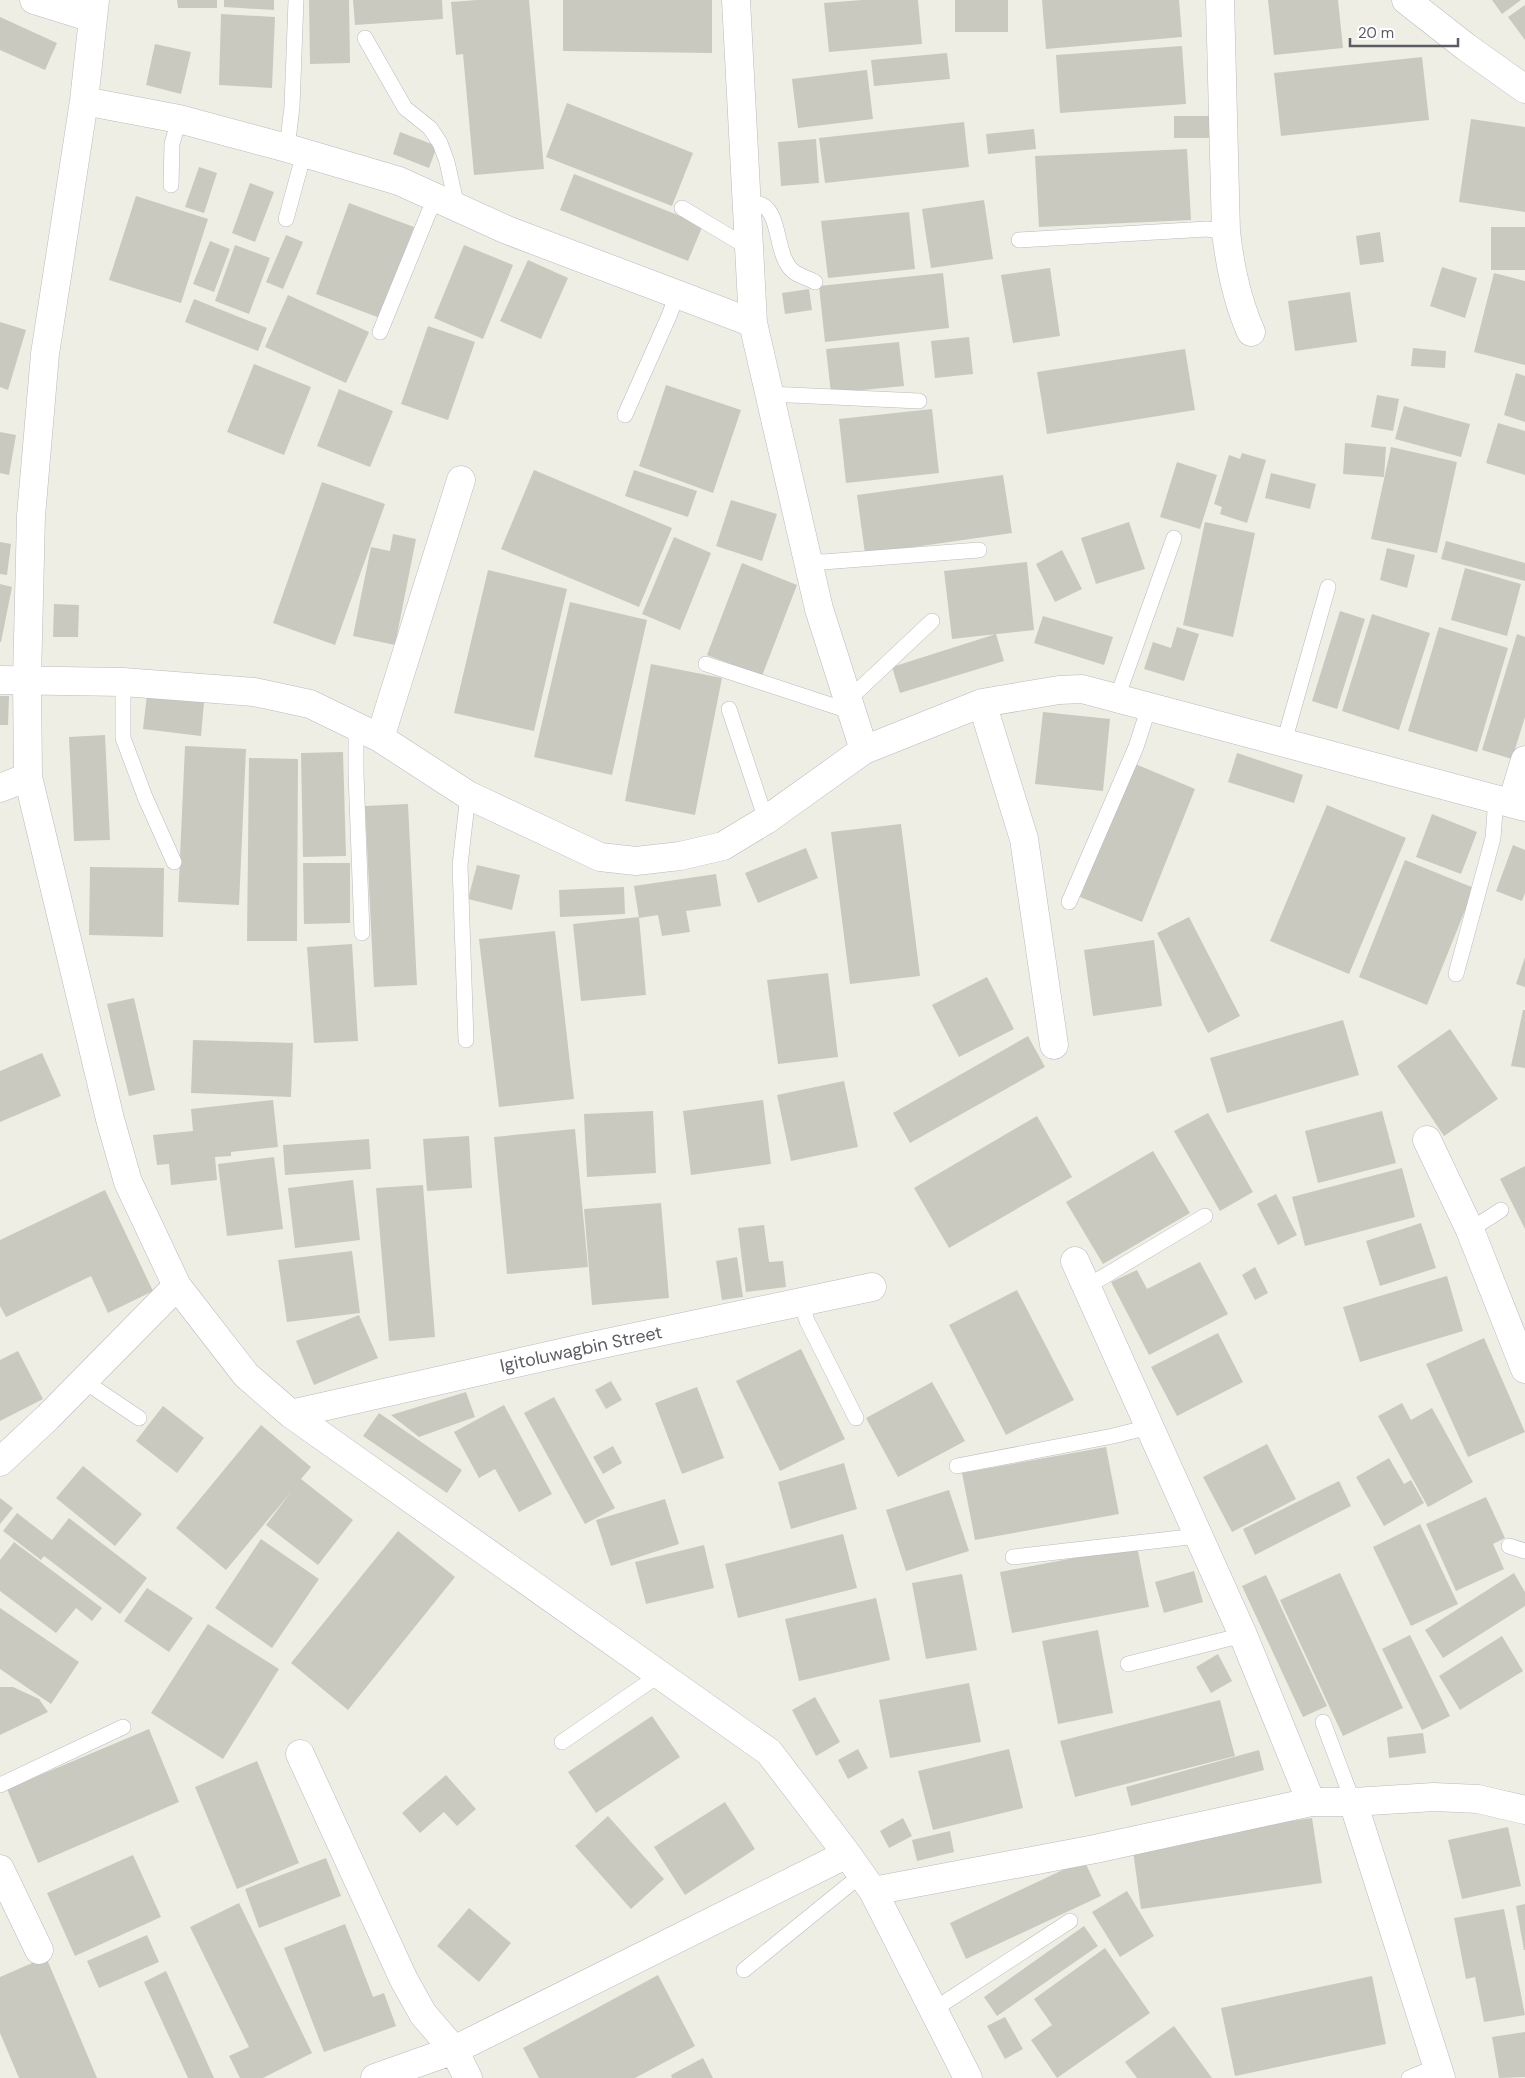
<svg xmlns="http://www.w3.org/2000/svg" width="1525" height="2078" font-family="'DM Sans',sans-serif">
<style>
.building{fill:#c9c9c0}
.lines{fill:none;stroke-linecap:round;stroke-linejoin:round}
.service-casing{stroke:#b9bac0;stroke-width:16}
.minor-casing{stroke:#b9bac0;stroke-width:29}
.service{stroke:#fff;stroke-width:15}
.minor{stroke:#fff;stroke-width:28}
.labels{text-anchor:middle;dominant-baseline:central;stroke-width:4.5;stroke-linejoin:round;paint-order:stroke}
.street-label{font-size:18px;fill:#5c5d64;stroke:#fff}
</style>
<rect width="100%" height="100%" fill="#eeeee4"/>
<path class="building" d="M177,0H217V8H178Z
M224,0H274V10L224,7Z
M309,0H349L350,63L310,64Z
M353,0H442L443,19L355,25Z
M477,0H529L544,169L474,175L463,54L456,55L451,2Z
M563,0H712V53L563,51Z
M862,0H918L922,44L829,52L824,3Z
M955,0H1008V32H955Z
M1042,0H1179L1182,37L1046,49Z
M1268,0H1338L1343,48L1274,55Z
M1492,0H1521L1502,14Z
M1525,5V40L1508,17Z
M221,14L275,17L272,88L219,85Z
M0,17L57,43L45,70L0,50Z
M155,44L191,52L181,94L146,85Z
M1182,46L1186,104L1060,113L1056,55Z
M947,53L950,79L874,86L871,60Z
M1422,57L1429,120L1281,136L1274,73Z
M867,70L873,119L798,128L792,79Z
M567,103L693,153L672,206L546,157Z
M1174,116H1210V138H1174Z
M1471,119L1525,127V212L1459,202Z
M964,122L969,167L825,183L819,138Z
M1034,129L1036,149L988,154L986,134Z
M400,132L437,146L429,168L393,154Z
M816,139L819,183L781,186L778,142Z
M1187,149L1191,220L1039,227L1035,156Z
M199,167L217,173L204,213L185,207Z
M574,174L703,225L688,261L560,210Z
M250,183L274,192L255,242L232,233Z
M136,196L208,219L181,303L109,280Z
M984,200L993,259L931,268L922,209Z
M349,203L414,227L380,318L316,294Z
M909,212L915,269L828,278L821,221Z
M1491,227H1525V270H1491Z
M1380,232L1384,262L1360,265L1356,236Z
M286,235L303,242L283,289L266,282Z
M210,241L230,249L214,292L193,284Z
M235,245L270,258L249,314L215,301Z
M464,245L513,265L483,339L434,318Z
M528,260L568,278L541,339L500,321Z
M1442,267L1477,278L1465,318L1430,306Z
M1050,268L1060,336L1013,343L1001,275Z
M943,273L949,328L825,342L819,286Z
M1494,273L1525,281V365L1474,352Z
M809,289L812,310L785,314L782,293Z
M1350,292L1357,342L1295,351L1288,301Z
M288,295L369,332L346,383L265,347Z
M194,299L267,328L258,351L185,322Z
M0,322L26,330L8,390L0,387Z
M428,326L475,342L448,420L401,404Z
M969,337L973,374L935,378L931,341Z
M899,342L904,386L831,393L826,349Z
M1413,348L1446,351L1445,368L1411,366Z
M1185,349L1195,410L1047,434L1037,372Z
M254,364L311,387L284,455L227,432Z
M1516,373L1525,376V422L1504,415Z
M666,385L741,410L713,493L639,466Z
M339,389L393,411L370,467L317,446Z
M1377,395L1399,399L1393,431L1371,427Z
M1404,406L1470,424L1461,457L1395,439Z
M932,409L939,473L846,483L839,419Z
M1498,423L1525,431V475L1486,463Z
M0,432L16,435L9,475L0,473Z
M1345,443L1386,447L1384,477L1343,474Z
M1391,447L1457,462L1437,553L1371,539Z
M1242,453L1266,460L1247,523L1220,514L1222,507L1214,504L1229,455L1240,459Z
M1177,462L1217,475L1200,529L1160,517Z
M534,470L672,528L639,607L501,549Z
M634,470L697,491L688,517L625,496Z
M1271,473L1316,484L1310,509L1265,498Z
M1003,475L1012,533L865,554L857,495Z
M322,482L385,504L335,645L273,623Z
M731,500L777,514L762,561L716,546Z
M1129,522L1145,569L1096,584L1081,538Z
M1205,522L1255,533L1233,637L1183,625Z
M393,534L416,539L395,645L353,636L371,547L390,551Z
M674,537L711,553L680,630L642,614Z
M1446,541L1525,563V581L1441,559Z
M0,542L11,544L7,575L0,574Z
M1387,548L1415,555L1407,588L1380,580Z
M1062,550L1082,589L1055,602L1036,564Z
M1027,562L1034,630L952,639L944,571Z
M742,563L797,585L762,676L707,655Z
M1465,568L1521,584L1507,636L1451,620Z
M488,570L567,589L534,731L454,713Z
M0,584L12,587L1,642H0Z
M570,602L647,620L612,775L534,757Z
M54,604L79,605L78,637H53Z
M1340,611L1365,619L1337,709L1312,701Z
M1372,614L1430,633L1399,730L1342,711Z
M1043,616L1113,637L1104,665L1034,643Z
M1177,627L1199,634L1184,681L1144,669L1153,642L1171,648Z
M1439,627L1508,648L1477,752L1408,731Z
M996,634L1004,661L900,693L892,667Z
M1517,634L1525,637V717L1512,759L1482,750Z
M651,664L722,678L695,815L625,801Z
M147,695L204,702L201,736L143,729Z
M0,696H9L8,725H0Z
M1043,712L1110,719L1103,791L1035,784Z
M105,735L110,840L74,841L69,737Z
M185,746L246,749L239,905L178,902Z
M343,752L346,856L303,857L301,753Z
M1237,753L1303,775L1294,803L1228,782Z
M249,758L298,759L297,941H247Z
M1133,763L1195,789L1142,922L1080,897Z
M408,804L417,985L374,987L365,806Z
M1327,805L1406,838L1349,974L1270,941Z
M1432,814L1477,832L1461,874L1416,857Z
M901,824L920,976L850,984L831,832Z
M1513,845L1525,850V893L1522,901L1496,891Z
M806,848L818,878L758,903L745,873Z
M1405,860L1474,888L1427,1005L1359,977Z
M303,863H350V923L304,924Z
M477,865L520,875L512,910L468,899Z
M90,867L164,868L163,937L89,935Z
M716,874L721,906L686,911L690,932L662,936L658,915L639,918L634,886Z
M624,887L625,914L560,917L559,890Z
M639,917L646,995L581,1001L573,924Z
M1189,917L1240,1016L1208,1033L1157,933Z
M555,931L574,1099L499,1107L479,939Z
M1154,940L1162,1006L1093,1016L1084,950Z
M352,944L358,1041L314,1043L307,947Z
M1525,957V987L1516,984Z
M828,973L838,1057L778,1064L767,980Z
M987,977L1014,1029L959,1057L932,1005Z
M134,998L155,1090L129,1096L107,1004Z
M1523,1010H1525V1068L1511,1066Z
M1343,1020L1359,1075L1227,1113L1210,1058Z
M1450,1029L1498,1099L1444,1136L1397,1066Z
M1028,1036L1045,1067L910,1143L893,1113Z
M193,1040L293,1043L291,1097L191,1093Z
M42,1053L61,1096L0,1122V1071Z
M844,1081L858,1147L791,1161L777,1095Z
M273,1100L278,1147L231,1152V1156L215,1157L217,1180L171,1185L169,1164L157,1165L153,1135L193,1131L191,1109Z
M763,1100L771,1164L691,1175L683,1111Z
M653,1111L656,1173L587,1177L584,1114Z
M1382,1111L1396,1163L1318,1183L1305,1131Z
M1208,1113L1253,1192L1220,1211L1174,1131Z
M1037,1116L1072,1177L949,1248L914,1188Z
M575,1129L588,1267L507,1274L494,1137Z
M469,1136L472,1188L427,1191L423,1139Z
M369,1139L371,1169L285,1175L283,1145Z
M1153,1151L1190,1213L1103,1264L1066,1202Z
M274,1157L283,1229L227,1236L218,1164Z
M1525,1166V1229L1500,1179Z
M1402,1168L1415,1217L1305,1246L1292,1197Z
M353,1180L360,1240L295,1248L288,1188Z
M423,1185L435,1337L389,1341L376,1188Z
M105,1190L153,1291L108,1313L91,1276L6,1317L0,1306V1240Z
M1276,1194L1297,1235L1278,1245L1257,1204Z
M661,1203L669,1298L592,1305L584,1209Z
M1421,1223L1436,1268L1380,1286L1366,1241Z
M764,1225L769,1262L783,1261L786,1287L746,1292L738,1228Z
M352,1251L360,1313L287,1322L278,1260Z
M737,1257L743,1297L722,1300L716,1261Z
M1200,1262L1228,1314L1149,1355L1111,1282L1137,1270L1147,1289Z
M1255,1267L1268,1293L1255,1300L1242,1275Z
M1447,1276L1463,1331L1360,1362L1343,1307Z
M1017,1290L1074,1400L1006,1435L949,1325Z
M359,1315L378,1358L314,1385L296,1341Z
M1218,1333L1243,1382L1177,1416L1151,1367Z
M1484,1338L1525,1432L1468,1457L1426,1364Z
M801,1349L845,1439L780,1471L736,1381Z
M18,1351L43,1399L0,1421V1360Z
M611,1381L622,1400L606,1409L595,1390Z
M932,1382L965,1441L898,1477L866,1418Z
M697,1387L724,1458L682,1474L655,1403Z
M466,1392L475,1417L419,1437L391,1415Z
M554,1397L615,1508L585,1524L524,1413Z
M1402,1403L1411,1420L1432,1408L1473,1482L1428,1507L1378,1416Z
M504,1405L552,1494L519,1512L495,1469L479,1478L454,1432Z
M163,1406L204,1438L177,1473L136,1441Z
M379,1413L462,1470L447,1493L363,1436Z
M261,1425L311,1467L301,1479L353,1520L318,1565L266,1525L291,1492L226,1570L176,1528Z
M1267,1444L1296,1499L1232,1532L1203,1477Z
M613,1446L622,1463L603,1474L593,1457Z
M1106,1447L1119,1514L975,1540L962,1473Z
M1389,1458L1404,1484L1411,1480L1424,1503L1384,1526L1356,1477Z
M844,1463L857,1509L791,1529L778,1482Z
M83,1466L142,1514L115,1546L56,1498Z
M1339,1481L1351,1506L1255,1555L1243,1529Z
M949,1490L969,1551L906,1571L886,1510Z
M1486,1497L1505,1538L1493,1544L1504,1569L1456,1591L1426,1524Z
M0,1498L13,1508L0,1524Z
M665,1499L679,1544L611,1566L596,1520Z
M17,1513L52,1540L69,1518L147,1578L120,1614L44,1556L41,1560L3,1531Z
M1420,1524L1458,1604L1411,1626L1373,1547Z
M398,1531L455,1577L348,1710L291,1663Z
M843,1534L857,1588L738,1618L725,1564Z
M261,1539L319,1579L272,1648L215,1608Z
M14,1542L102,1608L92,1621L76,1608L56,1633L0,1591V1560Z
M704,1545L714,1588L646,1604L635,1562Z
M1137,1546L1149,1607L1012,1633L1000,1572Z
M1194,1571L1203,1602L1164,1613L1155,1582Z
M1340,1573L1403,1708L1343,1736L1280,1600Z
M1514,1573L1525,1592V1606L1443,1658L1425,1630Z
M962,1574L977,1650L926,1659L912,1583Z
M1266,1575L1327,1706L1303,1717L1242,1586Z
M147,1588L193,1618L169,1652L124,1621Z
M876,1598L890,1660L799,1681L785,1619Z
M0,1608L79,1662L51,1704L0,1669Z
M208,1624L279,1669L223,1759L151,1713Z
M1098,1630L1113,1713L1058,1724L1042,1641Z
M1410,1635L1450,1716L1422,1730L1382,1649Z
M1502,1636L1523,1671L1460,1710L1439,1676Z
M1218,1654L1232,1681L1211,1693L1196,1667Z
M969,1683L981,1742L890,1758L879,1700Z
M0,1687H13L39,1699L48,1712L0,1735Z
M815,1697L840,1742L816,1756L792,1710Z
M1220,1700L1235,1756L1075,1797L1060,1741Z
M652,1716L680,1757L596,1813L568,1772Z
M149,1729L179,1802L38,1863L7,1789Z
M1423,1733L1426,1753L1389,1758L1387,1737Z
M858,1749L868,1768L848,1779L838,1760Z
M1009,1749L1023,1808L933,1830L918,1771Z
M1259,1750L1264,1770L1131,1806L1126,1787Z
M257,1761L299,1863L237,1889L195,1787Z
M446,1775L476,1809L457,1826L444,1812L420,1833L402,1813Z
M725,1802L755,1849L685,1895L654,1847Z
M608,1816L664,1879L631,1909L575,1846Z
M903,1818L912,1836L889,1848L880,1831Z
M1312,1818L1322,1883L1141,1909L1132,1844Z
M1508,1827L1521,1886L1462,1899L1448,1840Z
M950,1831L954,1852L917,1861L912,1840Z
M133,1855L161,1917L75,1956L47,1893Z
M326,1858L341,1896L259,1928L245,1889Z
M1084,1860L1101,1896L966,1959L950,1923Z
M1127,1891L1154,1936L1120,1957L1092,1912Z
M239,1903L312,2053L263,2078H240L229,2056L249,2047L190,1927Z
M1525,1904V1950H1524L1516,1906Z
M469,1908L511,1943L479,1982L437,1946Z
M1504,1909L1525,2015L1484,2022L1475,1977L1466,1979L1454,1918Z
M345,1924L373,1997L384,1993L396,2026L324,2052L284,1948Z
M1084,1926L1098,1946L997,2016L984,1997Z
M147,1935L159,1962L99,1988L87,1961Z
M1105,1948L1150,2013L1057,2078L1031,2040L1052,2025L1034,1999Z
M46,1957L97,2078H19L0,2033V1977Z
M166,1971L214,2078H188L144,1982Z
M658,1975L695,2046L635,2078H539L523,2048Z
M1372,1976L1386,2044L1235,2076L1221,2008Z
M1005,2017L1023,2049L1005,2059L987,2026Z
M1174,2026L1212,2078H1137L1125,2062Z
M1525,2032V2077L1499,2078L1492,2037Z
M703,2058L713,2078H672L671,2075Z"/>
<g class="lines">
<defs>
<path id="service" d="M365,38L405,108L430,128L440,143L447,162L457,207
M287,148L292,107L296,0
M171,185L172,144L179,119
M747,203C751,203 758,203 762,205C781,214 775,256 793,271C799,276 808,278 815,282
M682,208L749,248
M286,219L304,153
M1019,240L1207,229L1226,232
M380,332L429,212L438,198
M769,394L919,401
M625,415L669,316L677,294
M807,560L823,562L979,550
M706,664L852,712
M123,682V738L145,797L174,862
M1117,698L1174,538
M848,700L932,621
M729,709L766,820
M356,728V773L362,933
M1284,742L1328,587
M1069,902L1136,747L1149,707
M1456,974L1493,838L1496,798
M466,1040L460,865L468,795
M1470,1230L1501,1210
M1086,1285L1098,1280L1205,1216
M801,1302L807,1321L856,1418
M84,1381L139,1418
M957,1466L1113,1436L1149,1427
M1509,1546L1525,1551
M1013,1557L1198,1536
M1128,1664L1243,1635
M1323,1722L1353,1802
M562,1742L659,1675
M0,1785L123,1727
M744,1970L861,1875
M933,2010L1070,1921
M1409,2078L1436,2067"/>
<path id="minor" d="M34,0L92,18
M95,0L84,101L45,354L31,516L27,679L28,777L110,1119L128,1182L177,1286L246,1375L291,1414L769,1752L847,1854L873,1891L968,2078
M736,0L753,323L819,609L864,750
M1220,0L1226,232C1230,266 1237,301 1251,332
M1406,0L1466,47L1525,89
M84,101L179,119L287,148L399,181L507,230L753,323
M0,680L123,682L254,692L310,704L380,738L468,795L600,857L636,861L680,856L723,846L766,820L864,750L982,703L1059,690L1082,689L1525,807
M982,703L1024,839L1054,1045
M380,738L461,480
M0,788L28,777
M1512,803L1525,760
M1427,1140L1470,1230L1525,1369
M1075,1261L1243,1635L1311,1802
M291,1414L583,1348L872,1287
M0,1462L48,1417L177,1286
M300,1754L404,1980L423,2014L454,2050L468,2078
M1353,1802L1441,2078
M0,1869L39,1950
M873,1891L1095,1849L1311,1802H1353L1434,1797L1478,1799L1525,1810
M375,2078L454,2050L847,1854"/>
</defs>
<use href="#service" class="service-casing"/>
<use href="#minor" class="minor-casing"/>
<use href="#service" class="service"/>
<use href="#minor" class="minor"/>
</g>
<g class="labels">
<g class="street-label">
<text transform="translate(581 1349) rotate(-12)">Igitoluwagbin Street</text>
</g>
</g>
<path d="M1350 38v8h108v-8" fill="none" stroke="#5c5d64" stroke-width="2.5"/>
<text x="1358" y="38" font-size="15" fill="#5c5d64" stroke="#ffffff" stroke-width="4" paint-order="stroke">20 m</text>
</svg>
